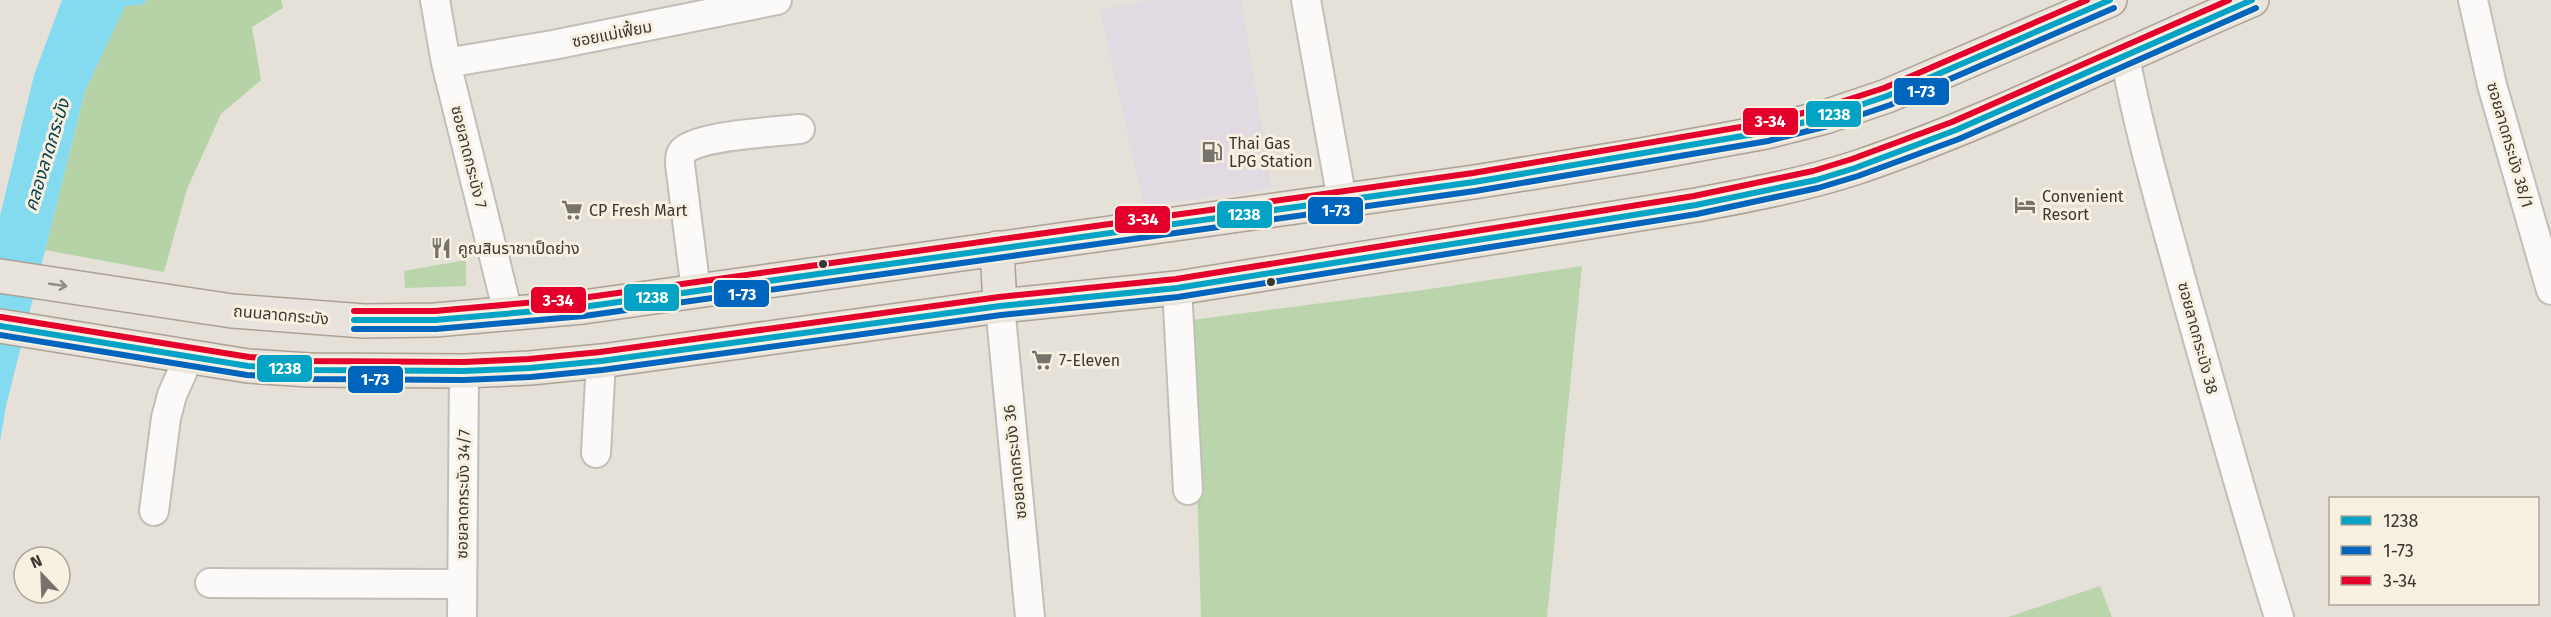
<svg xmlns="http://www.w3.org/2000/svg" width="2551" height="617" font-family="'Fira Sans','Noto Sans Thai',sans-serif">
<style>
.commercial{fill:#e2dae2}
.green{fill:#bad5ac}
.forest{fill:#b5d3a6}
.water{fill:#84dbf0}
.lines{fill:none;stroke-linecap:round;stroke-linejoin:round}
.minor-casing{stroke:#c2beb8;stroke-width:32}
.major-casing{stroke:#aca193;stroke-width:36}
.minor{stroke:#fbfaf9;stroke-width:28}
.major{stroke:#e8e3dc;stroke-width:33}
.bus-1-casing{stroke:#f8f0e1;stroke-width:10}
.bus-2-casing{stroke:#f8f0e1;stroke-width:10}
.bus-3-casing{stroke:#f8f0e1;stroke-width:10}
.bus-1{stroke:#03a3c6;stroke-width:6}
.bus-2{stroke:#0065bd;stroke-width:6}
.bus-3{stroke:#e4002b;stroke-width:6}
.oneway{stroke:#918c86}
.bus-dot{fill:#3a3631;stroke:#f8f0e1;stroke-width:2}
.labels{text-anchor:middle;dominant-baseline:central;stroke-width:6;stroke-linejoin:round;paint-order:stroke}
.street-label{font-size:16px;fill:#3a3631;stroke:#f8f0e1}
.poi-label{font-size:16px;fill:#3a3631;stroke:#f8f0e1;text-anchor:start}
.water-label{font-size:18px;font-style:italic;fill:#05404e;stroke:#f8f0e1}
.line-badge{stroke:#f8f0e1;stroke-width:2}
.badge-label{font-size:16px;text-anchor:middle;font-weight:bold;fill:#fff}
</style>
<rect width="100%" height="100%" fill="#e5e1d9"/>
<path class="commercial" d="M1148,0H1241L1272,188L1144,207L1100,10Z"/>
<path class="green" d="M466,260V286L405,288L404,271Z
M1582,266L1547,617H1201L1192,320L1423,290Z
M2100,586L2112,617H2008Z"/>
<path class="forest" d="M146,0H281L283,8L252,27L261,80L221,114L187,189L164,272L45,250L85,91L125,5L144,4Z"/>
<path class="water" d="M62,0H146L144,4L125,6L85,91L6,406L0,442V216L34,75Z"/>
<g class="lines">
<defs>
<path id="minor" d="M435,0L446,63L508,313
M1306,0L1342,200
M2473,0L2492,85L2551,290
M2125,57C2140,136 2163,213 2184,290C2215,399 2245,509 2279,617
M446,63L553,45L777,0
M1177,288L1188,490
M696,291L680,164C680,157 680,152 687,148C708,135 773,132 800,129
M1000,306L1030,617
M596,453L601,361
M154,511L166,418L172,395L189,357
M210,583L462,584
M462,617L464,371"/>
<path id="major" d="M997,248L1000,306
M0,276L232,311L364,321L435,320L583,307L1474,182L1641,155L1766,132L1825,117L1887,96L2110,0
M0,326L248,366L309,370L464,371L530,368L601,361L1000,306L1177,288L1696,205C1749,195 1803,185 1855,168C1991,122 2120,56 2252,0"/>
</defs>
<use href="#minor" class="minor-casing"/>
<use href="#major" class="major-casing"/>
<use href="#minor" class="minor"/>
<use href="#major" class="major"/>
<defs>
<path id="bus-1" d="M354,320H435L583,307L1474,182L1766,132L1825,117L1887,96L2110,0
M0,326L248,366L309,370L464,371L530,368L601,361L1000,306L1177,288L1696,205L1816,180L1855,168L1956,130L2252,0"/>
<path id="bus-2" d="M354,329H436L584,316L1475,191L1768,141L1828,126L1890,105L2114,8
M0,335L247,375L309,379L464,380L531,377L602,370L1001,315L1178,297L1697,214L1818,188L1858,176L1959,139L2256,8"/>
<path id="bus-3" d="M354,311H435L582,298L1473,173L1764,123L1822,108L1884,88L2087,0
M1,317L249,357L309,361L464,362L529,359L600,352L999,297L1176,279L1694,196L1813,171L1852,159L1952,122L2229,0"/>
</defs>
<use href="#bus-1" class="bus-1-casing"/>
<use href="#bus-2" class="bus-2-casing"/>
<use href="#bus-3" class="bus-3-casing"/>
<use href="#bus-1" class="bus-1"/>
<use href="#bus-2" class="bus-2"/>
<use href="#bus-3" class="bus-3"/>
</g>
<defs><path id="oneway-shaft" d="M-6 0H5M1.5-3L5.5 0L1.5 3" fill="none" stroke-width="1.6" stroke-linecap="round" stroke-linejoin="round" transform="scale(1.5)"/></defs>
<use class="oneway" href="#oneway-shaft" transform="translate(58 285) rotate(8)"/>
<defs>
<symbol id="fuel-bare" viewBox="-9 -9 18 18"><path d="M-5.5-6h7V0h2V4h1.3V-2.5L3-4.5l.8-.8L6-3V5H2.5V1h-1V6h-7ZM-4.2-4.7v3.2H.2V-4.7Z" fill="#76726c" stroke="#f8f0e1" stroke-width="2.5" paint-order="stroke"/></symbol>
<symbol id="hotel-bare" viewBox="-9 -9 18 18"><path d="M-6-4.5h1.5V1H6V5H4.5V3h-9V5H-6ZM-4 0a1.8 1.8 0 1 1 3.6 0ZM.5 0V-2.5h3Q6-2.5 6 0Z" fill="#76726c" stroke="#f8f0e1" stroke-width="2.5" paint-order="stroke"/></symbol>
<symbol id="supermarket-bare" viewBox="-9 -9 18 18"><path d="M-6-5.5h2.5l.6 2H6L4.5 2H-2.5L-4.4-4H-6ZM-1.5 3.2a1.3 1.3 0 1 0 .1 0ZM3 3.2a1.3 1.3 0 1 0 .1 0Z" fill="#76726c" stroke="#f8f0e1" stroke-width="2.5" paint-order="stroke"/></symbol>
<symbol id="restaurant-bare" viewBox="-9 -9 18 18"><path d="M-5-6h1v4h1v-4h1v4h1v-4h1v5L-1.5 .5V6h-2V.5L-5-1ZM5-6V6H3V1.5H1.5Q1.5-4 5-6Z" fill="#76726c" stroke="#f8f0e1" stroke-width="2.5" paint-order="stroke"/></symbol>
</defs>
<g fill-rule="evenodd">
<use href="#fuel-bare" x="1197" y="137" width="30" height="30"/>
<use href="#hotel-bare" x="2010" y="190" width="30" height="30"/>
<use href="#supermarket-bare" x="557" y="195" width="30" height="30"/>
<use href="#restaurant-bare" x="426" y="233" width="30" height="30"/>
<use href="#supermarket-bare" x="1027" y="345" width="30" height="30"/>
</g>
<g class="bus-dot">
<circle cx="823" cy="264" r="5"/>
<circle cx="1271" cy="282" r="5"/>
</g>
<g class="labels">
<g class="street-label">
<text transform="translate(612 34) rotate(-11)">ซอยแม่เฟี้ยม</text>
<text transform="translate(2510 145) rotate(74)">ซอยลาดกระบัง 38/1</text>
<text transform="translate(469 157) rotate(76)">ซอยลาดกระบัง 7</text>
<text transform="translate(281 315) rotate(5)">ถนนลาดกระบัง</text>
<text transform="translate(2198 338) rotate(75)">ซอยลาดกระบัง 38</text>
<text transform="translate(1015 462) rotate(-96)">ซอยลาดกระบัง 36</text>
<text transform="translate(463 494) rotate(-89)">ซอยลาดกระบัง 34/7</text>
</g>
<g class="poi-label">
<text x="1229" y="143">Thai Gas<tspan x="1229" dy="18">LPG Station</tspan></text>
<text x="2042" y="196">Convenient<tspan x="2042" dy="18">Resort</tspan></text>
<text x="589" y="210">CP Fresh Mart</text>
<text x="458" y="248">คูณสินราชาเป็ดย่าง</text>
<text x="1059" y="360">7-Eleven</text>
</g>
<g class="water-label">
<text transform="translate(47 155) rotate(-73)">คลองลาดกระบัง</text>
</g>
</g>
<g class="line-badge">
<rect x="1893" y="77" width="57" height="29" rx="6" fill="#0065bd"/>
<rect x="1805" y="100" width="57" height="28" rx="6" fill="#03a3c6"/>
<rect x="1742" y="107" width="57" height="29" rx="6" fill="#e4002b"/>
<rect x="1307" y="196" width="57" height="29" rx="6" fill="#0065bd"/>
<rect x="1216" y="200" width="57" height="29" rx="6" fill="#03a3c6"/>
<rect x="1114" y="205" width="57" height="29" rx="6" fill="#e4002b"/>
<rect x="713" y="279" width="57" height="29" rx="6" fill="#0065bd"/>
<rect x="623" y="283" width="57" height="29" rx="6" fill="#03a3c6"/>
<rect x="530" y="286" width="57" height="28" rx="6" fill="#e4002b"/>
<rect x="256" y="354" width="57" height="29" rx="6" fill="#03a3c6"/>
<rect x="347" y="365" width="57" height="29" rx="6" fill="#0065bd"/>
</g>
<g class="badge-label">
<text x="1921" y="97">1-73</text>
<text x="1834" y="120">1238</text>
<text x="1770" y="127">3-34</text>
<text x="1336" y="216">1-73</text>
<text x="1244" y="220">1238</text>
<text x="1143" y="225">3-34</text>
<text x="742" y="300">1-73</text>
<text x="652" y="303">1238</text>
<text x="558" y="306">3-34</text>
<text x="285" y="374">1238</text>
<text x="375" y="385">1-73</text>
</g>
<rect x="2329" y="497" width="210" height="108" fill="#f8f0e1" stroke="#aca69b" stroke-width="1.5"/>
<rect x="2341" y="516" width="30" height="9" fill="#03a3c6" stroke="#aca69b" stroke-width="1.5"/>
<text x="2383" y="527" font-size="18" fill="#3a3631">1238</text>
<rect x="2341" y="546" width="30" height="9" fill="#0065bd" stroke="#aca69b" stroke-width="1.5"/>
<text x="2383" y="557" font-size="18" fill="#3a3631">1-73</text>
<rect x="2341" y="576" width="30" height="9" fill="#e4002b" stroke="#aca69b" stroke-width="1.5"/>
<text x="2383" y="587" font-size="18" fill="#3a3631">3-34</text>
<g transform="translate(42 575) rotate(337)"><circle r="28" fill="#f8f0e1" stroke="#aca69b" stroke-width="1.5"/>
<path d="M0-4.5L10 22L0 15L-10 22Z" fill="#76726c"/>
<text y="-9" font-size="16" font-weight="bold" text-anchor="middle" fill="#3a3631">N</text>
</g>
</svg>
